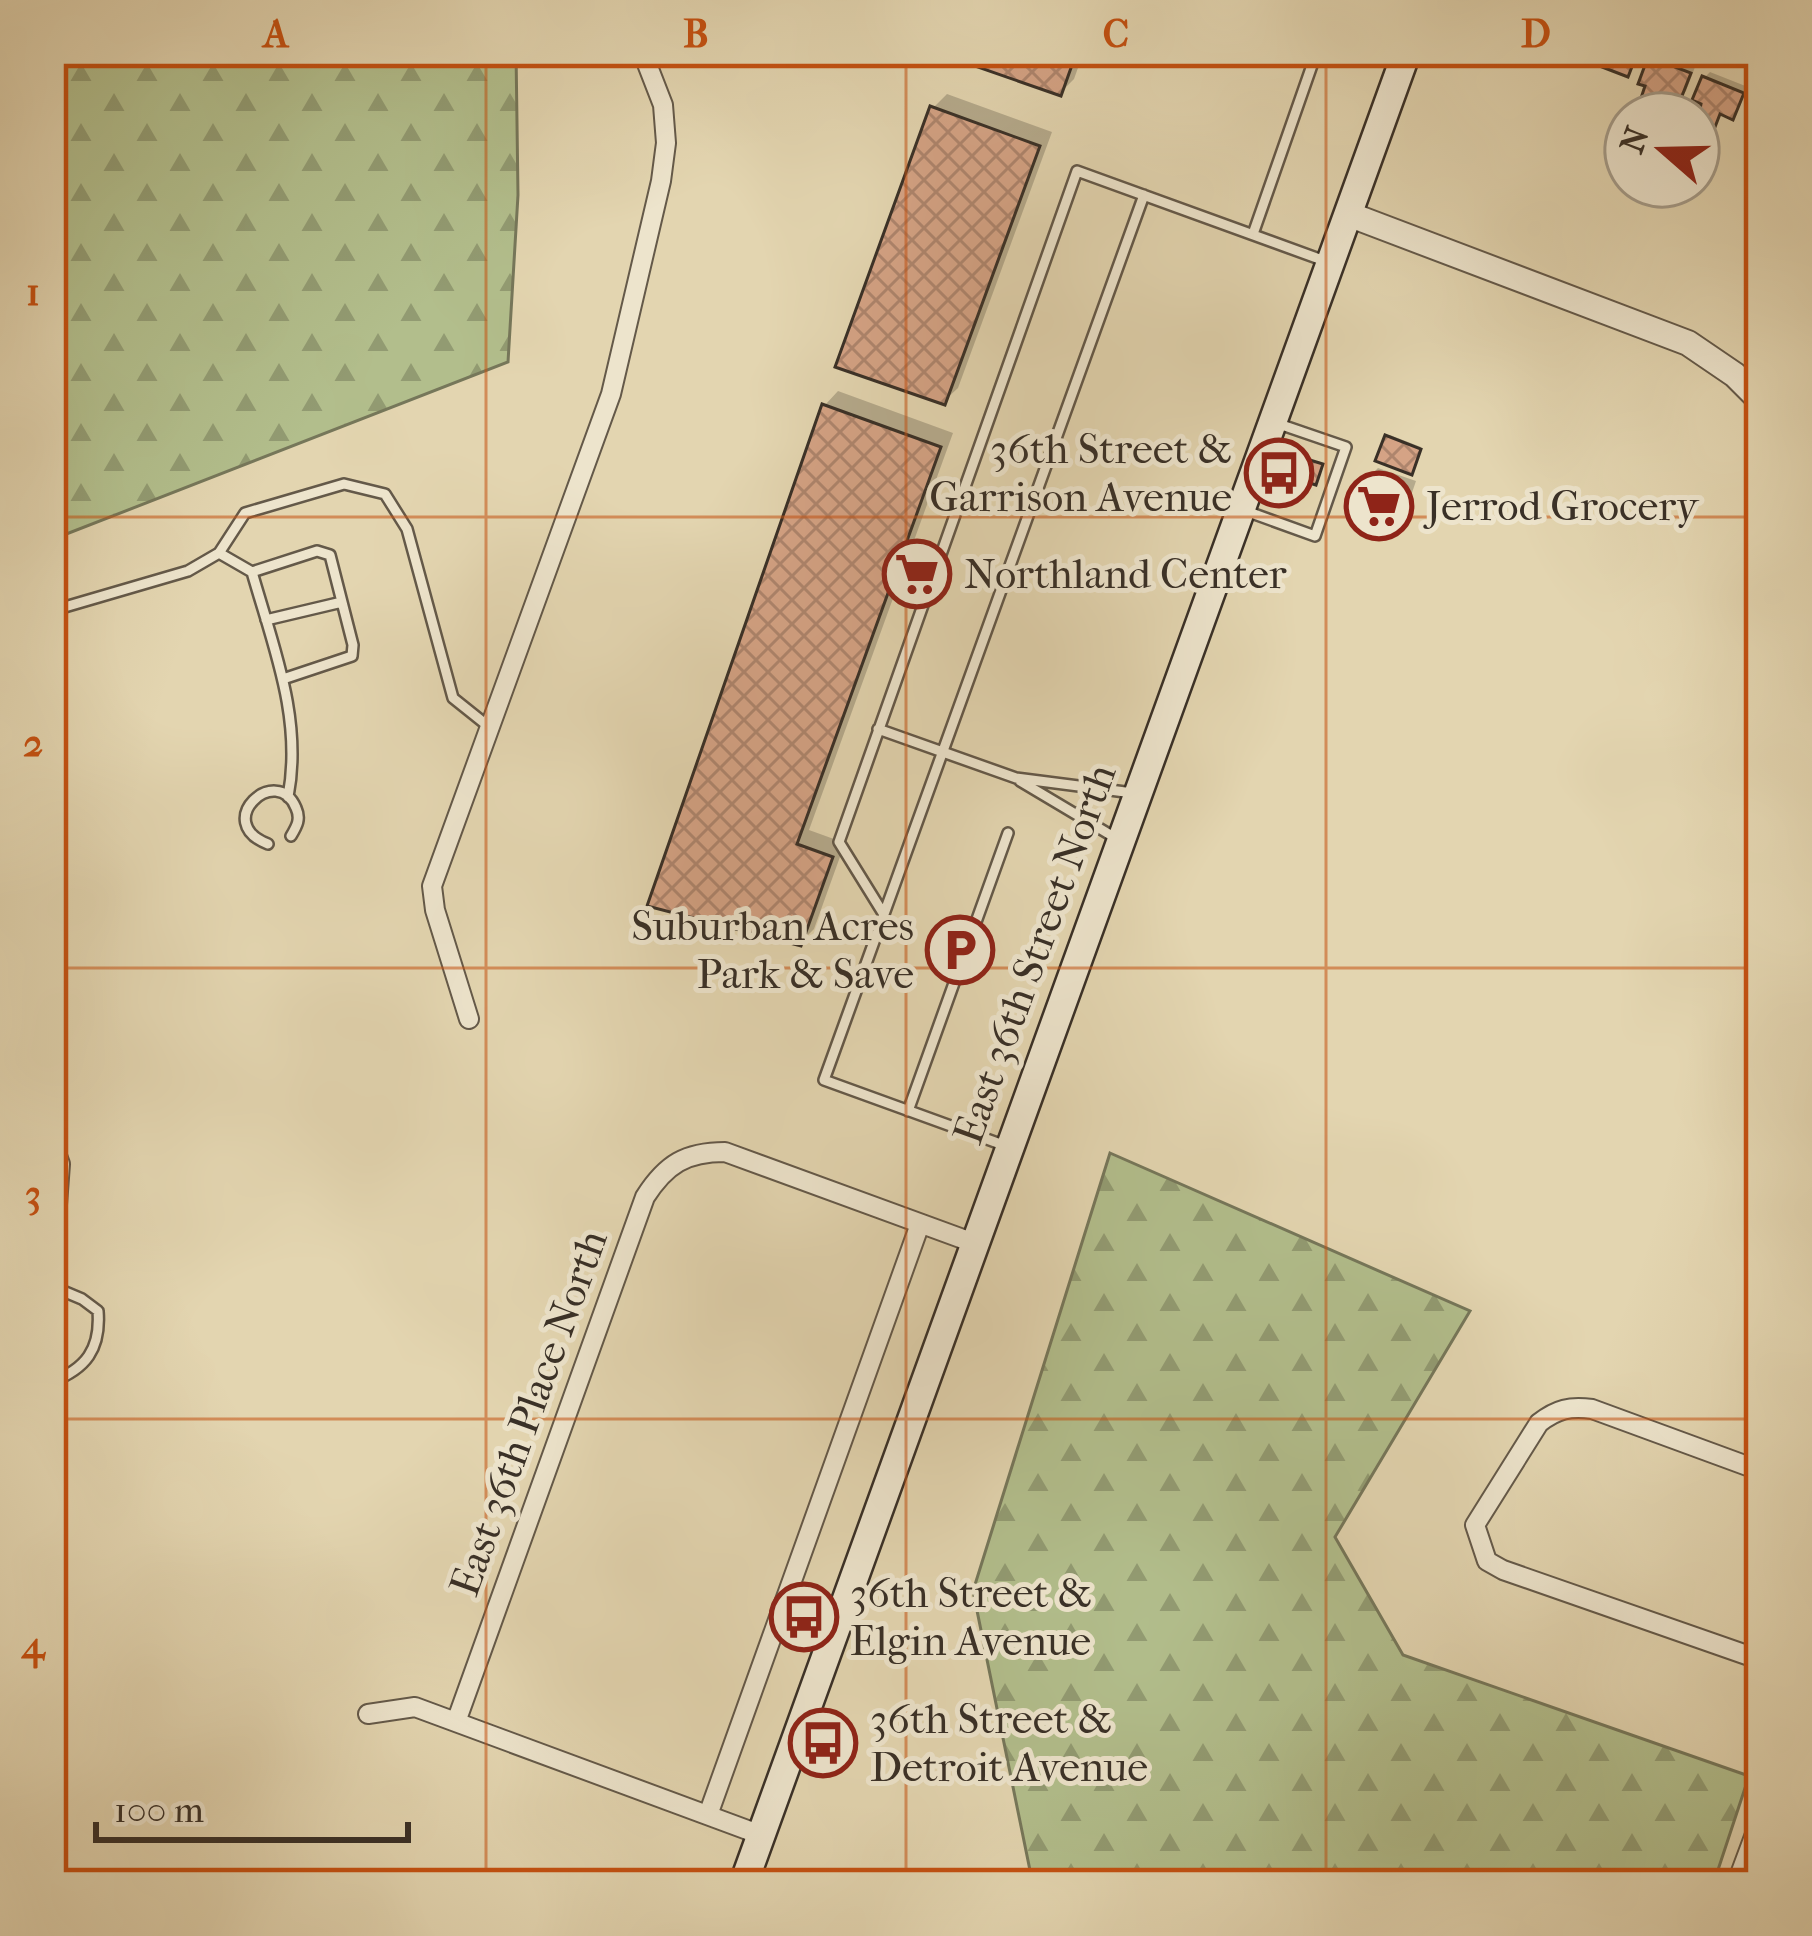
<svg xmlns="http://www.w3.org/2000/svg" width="1812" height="1936" font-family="'IM FELL French Canon',serif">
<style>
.forest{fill:url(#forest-firs);stroke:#76775a;stroke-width:3}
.shadow{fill:#0003}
.building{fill:url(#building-cross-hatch);stroke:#393027;stroke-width:3}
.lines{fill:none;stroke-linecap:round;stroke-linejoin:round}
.service-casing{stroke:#645949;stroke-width:14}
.minor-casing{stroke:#645949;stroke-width:22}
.tertiary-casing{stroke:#645949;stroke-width:28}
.secondary-casing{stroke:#393027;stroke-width:32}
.service{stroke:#ede4cc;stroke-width:9}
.minor{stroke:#ede4cc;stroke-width:18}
.tertiary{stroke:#ede4cc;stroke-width:24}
.secondary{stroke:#ede4cc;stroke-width:27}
.grid{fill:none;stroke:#c55111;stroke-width:3;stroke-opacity:0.55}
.labels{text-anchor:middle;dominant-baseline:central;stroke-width:10;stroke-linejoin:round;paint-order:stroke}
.poi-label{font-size:42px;fill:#393027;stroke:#ede4cc;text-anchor:start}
.street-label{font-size:42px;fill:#393027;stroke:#ede4cc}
.neatline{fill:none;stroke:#c55111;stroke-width:4.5}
.grid-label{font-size:39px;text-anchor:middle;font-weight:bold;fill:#c55111}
</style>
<defs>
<pattern id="forest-firs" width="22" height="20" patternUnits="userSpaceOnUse" patternTransform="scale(3)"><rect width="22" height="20" fill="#b2be8c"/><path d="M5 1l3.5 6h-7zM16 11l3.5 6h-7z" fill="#929b72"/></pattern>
<pattern id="building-cross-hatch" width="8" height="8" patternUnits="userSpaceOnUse" patternTransform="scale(3)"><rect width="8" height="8" fill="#d5a385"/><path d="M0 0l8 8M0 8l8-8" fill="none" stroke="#ae856d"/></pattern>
</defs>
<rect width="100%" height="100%" fill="#e3d5b0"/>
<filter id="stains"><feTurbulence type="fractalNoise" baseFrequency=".00167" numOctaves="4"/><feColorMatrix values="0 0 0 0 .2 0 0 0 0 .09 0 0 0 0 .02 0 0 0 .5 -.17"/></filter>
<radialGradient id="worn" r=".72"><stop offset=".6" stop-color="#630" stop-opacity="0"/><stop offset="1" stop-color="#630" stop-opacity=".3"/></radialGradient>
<path class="forest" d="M51,51H516L518,195L508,362L51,540Z
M1110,1153L1470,1311L1335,1537L1403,1655L1749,1776L1713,1885H1033L973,1591Z"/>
<path class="shadow" d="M941,51H1084L1074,79L1060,93Z
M1551,51H1577L1570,59Z
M1667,51L1676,53L1674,58L1695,67L1686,91L1680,97L1669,93L1660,106L1650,59Z
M1710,72L1748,87L1738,110L1732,116L1722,112L1714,123L1705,102L1704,78Z
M947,94L1052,132L958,388L944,401L933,108Z
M1759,100L1761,101V127L1750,121Z
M838,391L953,433L809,830L845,843L814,929L800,943L650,904L825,405Z
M1390,435L1421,447L1413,469L1388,437Z
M1378,468L1416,481L1402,522L1392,532L1368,478Z"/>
<path class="building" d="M932,51H1077L1061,96Z
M1587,51H1638L1628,77L1584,60Z
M1659,54L1672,59L1670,65L1691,73L1680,101L1666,96L1661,109L1640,101L1645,86L1638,84L1648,57L1657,61Z
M1702,76L1744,93L1733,120L1720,114L1715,127L1698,120L1701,104L1692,100Z
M930,106L1040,146L945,405L835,367Z
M822,404L941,447L797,844L833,857L801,946L647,906Z
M1385,435L1421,449L1412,475L1375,461Z
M1300,457L1323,464L1316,485L1294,478Z
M1366,476L1408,491L1392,535L1350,521Z"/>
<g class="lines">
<defs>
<path id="service" d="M1253,234L1317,51
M1246,511L1315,536L1346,447L1276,423
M219,553L252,572C273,646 303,719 288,797
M252,572L317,551L330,555L353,645L352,656L283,679
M51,611L188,571L219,553L245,513L344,484L385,494L407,529L453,698L488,726
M266,620L342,602
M878,729L1016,778L1133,793
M1020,781L1119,840
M268,844C211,822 277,762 296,808C301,819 297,826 291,836
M883,913L839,842L1077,171L1325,261
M908,1111L1008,833
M1006,1146L824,1080L1144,195
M51,1382C86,1369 101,1349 98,1311L82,1299L51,1286"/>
<path id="minor" d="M469,1019L435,910L432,886L611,394L661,181L666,143L663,105L642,51
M51,1139L60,1164L51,1286
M1761,1471L1592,1409C1570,1406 1557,1409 1539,1423L1475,1525L1487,1561L1503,1570L1761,1660
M368,1714L415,1707L761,1835
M456,1722L645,1197C666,1164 686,1152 725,1152L974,1243
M708,1815L920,1224
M1736,1885L1761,1818"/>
<path id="tertiary" d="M1348,214L1688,343L1735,375L1761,401"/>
<path id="secondary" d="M743,1885L1407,51"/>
</defs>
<use href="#service" class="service-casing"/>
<use href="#minor" class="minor-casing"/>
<use href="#tertiary" class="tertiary-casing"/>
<use href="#secondary" class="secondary-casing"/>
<use href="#service" class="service"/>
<use href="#minor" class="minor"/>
<use href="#tertiary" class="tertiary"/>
<use href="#secondary" class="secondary"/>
</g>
<path class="grid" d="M486,51V1885M906,51V1885M1326,51V1885M51,517H1761M51,968H1761M51,1419H1761"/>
<defs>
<symbol id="bus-ring" viewBox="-11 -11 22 22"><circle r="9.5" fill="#ede4cc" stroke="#8f2418" stroke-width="1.5"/><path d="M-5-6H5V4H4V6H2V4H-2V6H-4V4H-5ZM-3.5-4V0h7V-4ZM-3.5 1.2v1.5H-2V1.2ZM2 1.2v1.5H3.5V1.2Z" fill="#8f2418"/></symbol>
<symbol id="supermarket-ring" viewBox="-11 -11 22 22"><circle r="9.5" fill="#ede4cc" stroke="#8f2418" stroke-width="1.5"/><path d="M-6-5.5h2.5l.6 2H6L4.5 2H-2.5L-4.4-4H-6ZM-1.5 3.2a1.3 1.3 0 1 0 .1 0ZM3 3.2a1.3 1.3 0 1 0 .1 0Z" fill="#8f2418"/></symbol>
<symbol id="parking-ring" viewBox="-11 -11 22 22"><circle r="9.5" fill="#ede4cc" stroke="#8f2418" stroke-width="1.5"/><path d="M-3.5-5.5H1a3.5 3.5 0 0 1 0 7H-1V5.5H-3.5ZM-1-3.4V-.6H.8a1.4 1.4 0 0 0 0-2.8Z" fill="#8f2418"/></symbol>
</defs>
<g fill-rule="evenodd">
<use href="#bus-ring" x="1241" y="435" width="76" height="76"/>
<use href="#supermarket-ring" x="1341" y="468" width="76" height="76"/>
<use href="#supermarket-ring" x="879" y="536" width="76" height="76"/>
<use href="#parking-ring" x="922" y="912" width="76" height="76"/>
<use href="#bus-ring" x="766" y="1579" width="76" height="76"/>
<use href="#bus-ring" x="785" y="1705" width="76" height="76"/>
</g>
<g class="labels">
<g class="poi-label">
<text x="1232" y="449" text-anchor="end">36th Street &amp;<tspan x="1232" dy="48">Garrison Avenue</tspan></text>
<text x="1426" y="506">Jerrod Grocery</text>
<text x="964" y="574">Northland Center</text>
<text x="914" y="926" text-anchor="end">Suburban Acres<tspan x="914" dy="48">Park &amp; Save</tspan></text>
<text x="850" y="1593">36th Street &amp;<tspan x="850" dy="48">Elgin Avenue</tspan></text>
<text x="870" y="1719">36th Street &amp;<tspan x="870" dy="48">Detroit Avenue</tspan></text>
</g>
<g class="street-label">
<text transform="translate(1035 954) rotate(-70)">East 36th Street North</text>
<text transform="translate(529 1413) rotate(-70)">East 36th Place North</text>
</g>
</g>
<rect width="1812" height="1936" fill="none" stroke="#e3d5b0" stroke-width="132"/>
<g transform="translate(1662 150) rotate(290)"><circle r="57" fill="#ede4cc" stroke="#a59c8a" stroke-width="3"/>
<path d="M0-9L21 45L0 30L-21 45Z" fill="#8f2418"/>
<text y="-18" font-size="33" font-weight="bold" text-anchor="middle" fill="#393027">N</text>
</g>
<path d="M96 1822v18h312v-18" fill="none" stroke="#393027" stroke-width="6"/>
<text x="114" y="1822" font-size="36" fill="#393027" stroke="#ede4cc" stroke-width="9" paint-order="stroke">100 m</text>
<rect x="66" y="66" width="1680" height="1804" class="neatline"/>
<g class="grid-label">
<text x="276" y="47">A</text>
<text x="696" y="47">B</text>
<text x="1116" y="47">C</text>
<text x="1536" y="47">D</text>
<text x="33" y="305">1</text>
<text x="33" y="756">2</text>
<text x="33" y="1207">3</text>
<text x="33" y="1658">4</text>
</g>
<rect width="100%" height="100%" filter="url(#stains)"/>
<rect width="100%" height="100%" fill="url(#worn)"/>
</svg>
